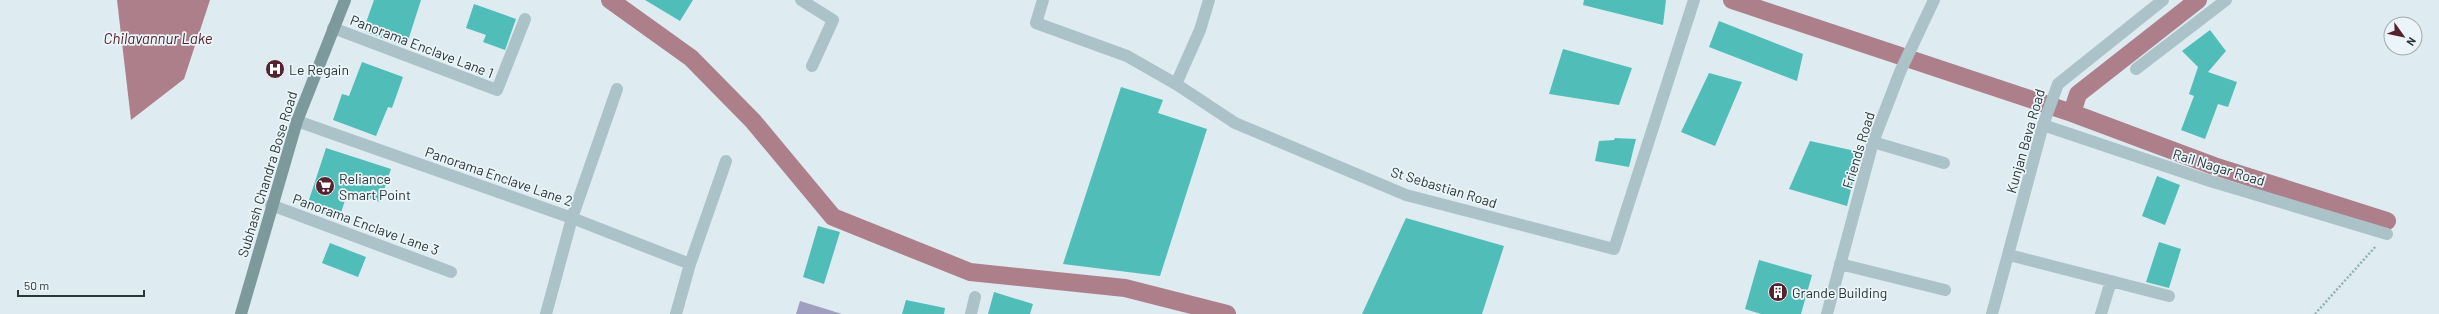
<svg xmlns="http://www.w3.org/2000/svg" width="2439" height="314" font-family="Barlow,sans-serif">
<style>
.green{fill:#a19fbf}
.water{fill:#ac7f8a}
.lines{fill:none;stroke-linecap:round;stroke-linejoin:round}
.canal{stroke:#ac7f8a;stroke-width:18}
.building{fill:#50bdb9}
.path{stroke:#95afb4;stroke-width:2.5;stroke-dasharray:2 2;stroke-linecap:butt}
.street{stroke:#abc3c8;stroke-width:12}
.secondary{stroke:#7c999c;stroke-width:12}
.labels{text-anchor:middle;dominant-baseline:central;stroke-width:3.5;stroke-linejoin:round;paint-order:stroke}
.street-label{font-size:14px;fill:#2a3637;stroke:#ebf5f9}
.poi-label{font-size:14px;fill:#2a3637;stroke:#ebf5f9;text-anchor:start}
.water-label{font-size:15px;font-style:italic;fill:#55222d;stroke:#ebf5f9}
</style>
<rect width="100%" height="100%" fill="#deecf1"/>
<path class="green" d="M800,301L842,314H796Z"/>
<path class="water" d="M117,0H210L184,79L131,120Z"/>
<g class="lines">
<path class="canal" d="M610,0L691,58L753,121L833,217L970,272L1125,288L1227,314
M1732,0L2072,113L2214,166L2387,221
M2072,113L2078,94L2198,0"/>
</g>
<path class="building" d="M374,0H421L406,47L363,31Z
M645,0H693L680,21Z
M1584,0H1666L1663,25L1583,5Z
M474,4L516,19L505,50L483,42L486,35L466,28Z
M1719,21L1803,54L1797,81L1709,47Z
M2210,30L2226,51L2208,72L2237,82L2228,107L2218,104L2205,139L2181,130L2194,96L2189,94L2198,67L2182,51Z
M1563,49L1632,68L1619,105L1549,94Z
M362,62L403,77L392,108L388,107L376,136L333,120L342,94L349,96Z
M1709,73L1742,82L1715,146L1681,132Z
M1121,87L1163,100L1158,113L1207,129L1160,276L1063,264Z
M1615,138L1636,139L1629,167L1595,161L1599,141L1614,140Z
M1810,141L1860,152L1847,206L1789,189Z
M326,148L391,169L380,202L348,191L339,219L306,209Z
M2157,176L2180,185L2165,225L2142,216Z
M1406,218L1504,246L1482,314H1362Z
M818,226L840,232L824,284L803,277Z
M2159,242L2181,249L2169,288L2146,282Z
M330,243L366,257L358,277L322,263Z
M1759,260L1812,275L1801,314H1761L1745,309Z
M994,292L1033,304L1030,314H988Z
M906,300L945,308L944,314H902Z"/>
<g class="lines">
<path class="path" d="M2315,314L2376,246"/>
<path class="street" d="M801,0L833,20L812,66
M1043,0L1036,23L1127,56L1176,84L1235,123L1406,195L1614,249L1694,0
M333,28L497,90L525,19
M2136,69L2226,0
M1176,84L1200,30L1209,0
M297,121L572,218L690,264
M2043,125L2210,181L2387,234
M1873,142L1944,163
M271,205L451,272
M2009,255L2169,296
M1840,264L1945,290
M546,314L572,218L617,89
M676,314L690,264L726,161
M971,314L975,297
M1827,314L1873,142L1900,72L1934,0
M1992,314L2043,125L2058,84L2163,0
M2101,314L2111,281"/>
<path class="secondary" d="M241,314L297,121L345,0"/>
</g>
<defs>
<symbol id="hospital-disc" viewBox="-11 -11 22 22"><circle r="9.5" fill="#55222d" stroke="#ebf5f9"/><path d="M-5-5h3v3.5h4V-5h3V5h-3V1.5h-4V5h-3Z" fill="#fff"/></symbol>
<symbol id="supermarket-disc" viewBox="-11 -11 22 22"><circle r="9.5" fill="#55222d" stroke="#ebf5f9"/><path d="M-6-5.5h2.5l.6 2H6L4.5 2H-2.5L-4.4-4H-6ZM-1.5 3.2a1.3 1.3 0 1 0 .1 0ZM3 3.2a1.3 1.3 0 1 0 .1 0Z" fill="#fff"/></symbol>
<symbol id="building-disc" viewBox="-11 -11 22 22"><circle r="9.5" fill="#55222d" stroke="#ebf5f9"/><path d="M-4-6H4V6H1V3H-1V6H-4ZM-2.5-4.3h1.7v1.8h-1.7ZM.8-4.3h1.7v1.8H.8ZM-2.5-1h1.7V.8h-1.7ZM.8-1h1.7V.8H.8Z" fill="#fff"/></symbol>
</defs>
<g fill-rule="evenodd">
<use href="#hospital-disc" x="264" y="58" width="22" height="22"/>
<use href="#supermarket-disc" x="314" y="175" width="22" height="22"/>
<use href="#building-disc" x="1767" y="281" width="22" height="22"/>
</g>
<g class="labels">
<g class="street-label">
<text transform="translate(422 46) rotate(21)">Panorama Enclave Lane 1</text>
<text transform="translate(2025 141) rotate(-74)">Kunjan Bava Road</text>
<text transform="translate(1858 150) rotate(-73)">Friends Road</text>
<text transform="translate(2219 167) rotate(17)">Rail Nagar Road</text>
<text transform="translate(267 174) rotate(-73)">Subhash Chandra Bose Road</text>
<text transform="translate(499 176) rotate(19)">Panorama Enclave Lane 2</text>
<text transform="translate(1444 187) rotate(17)">St Sebastian Road</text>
<text transform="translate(366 224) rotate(20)">Panorama Enclave Lane 3</text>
</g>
<g class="poi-label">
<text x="289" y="69">Le Regain</text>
<text x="339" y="178">Reliance<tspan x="339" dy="16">Smart Point</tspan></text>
<text x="1792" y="292">Grande Building</text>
</g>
<g class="water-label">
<text x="158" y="38">Chilavannur Lake</text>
</g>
</g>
<g transform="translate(2403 36) rotate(123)"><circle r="19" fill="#ebf5f9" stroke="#9ea9ab"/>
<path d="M0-3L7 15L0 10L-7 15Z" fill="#55222d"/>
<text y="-6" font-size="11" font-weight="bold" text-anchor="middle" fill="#2a3637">N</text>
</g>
<path d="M18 290v6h126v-6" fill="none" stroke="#2a3637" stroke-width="2"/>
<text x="24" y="290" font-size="12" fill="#2a3637" stroke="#ebf5f9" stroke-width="3" paint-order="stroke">50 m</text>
</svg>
